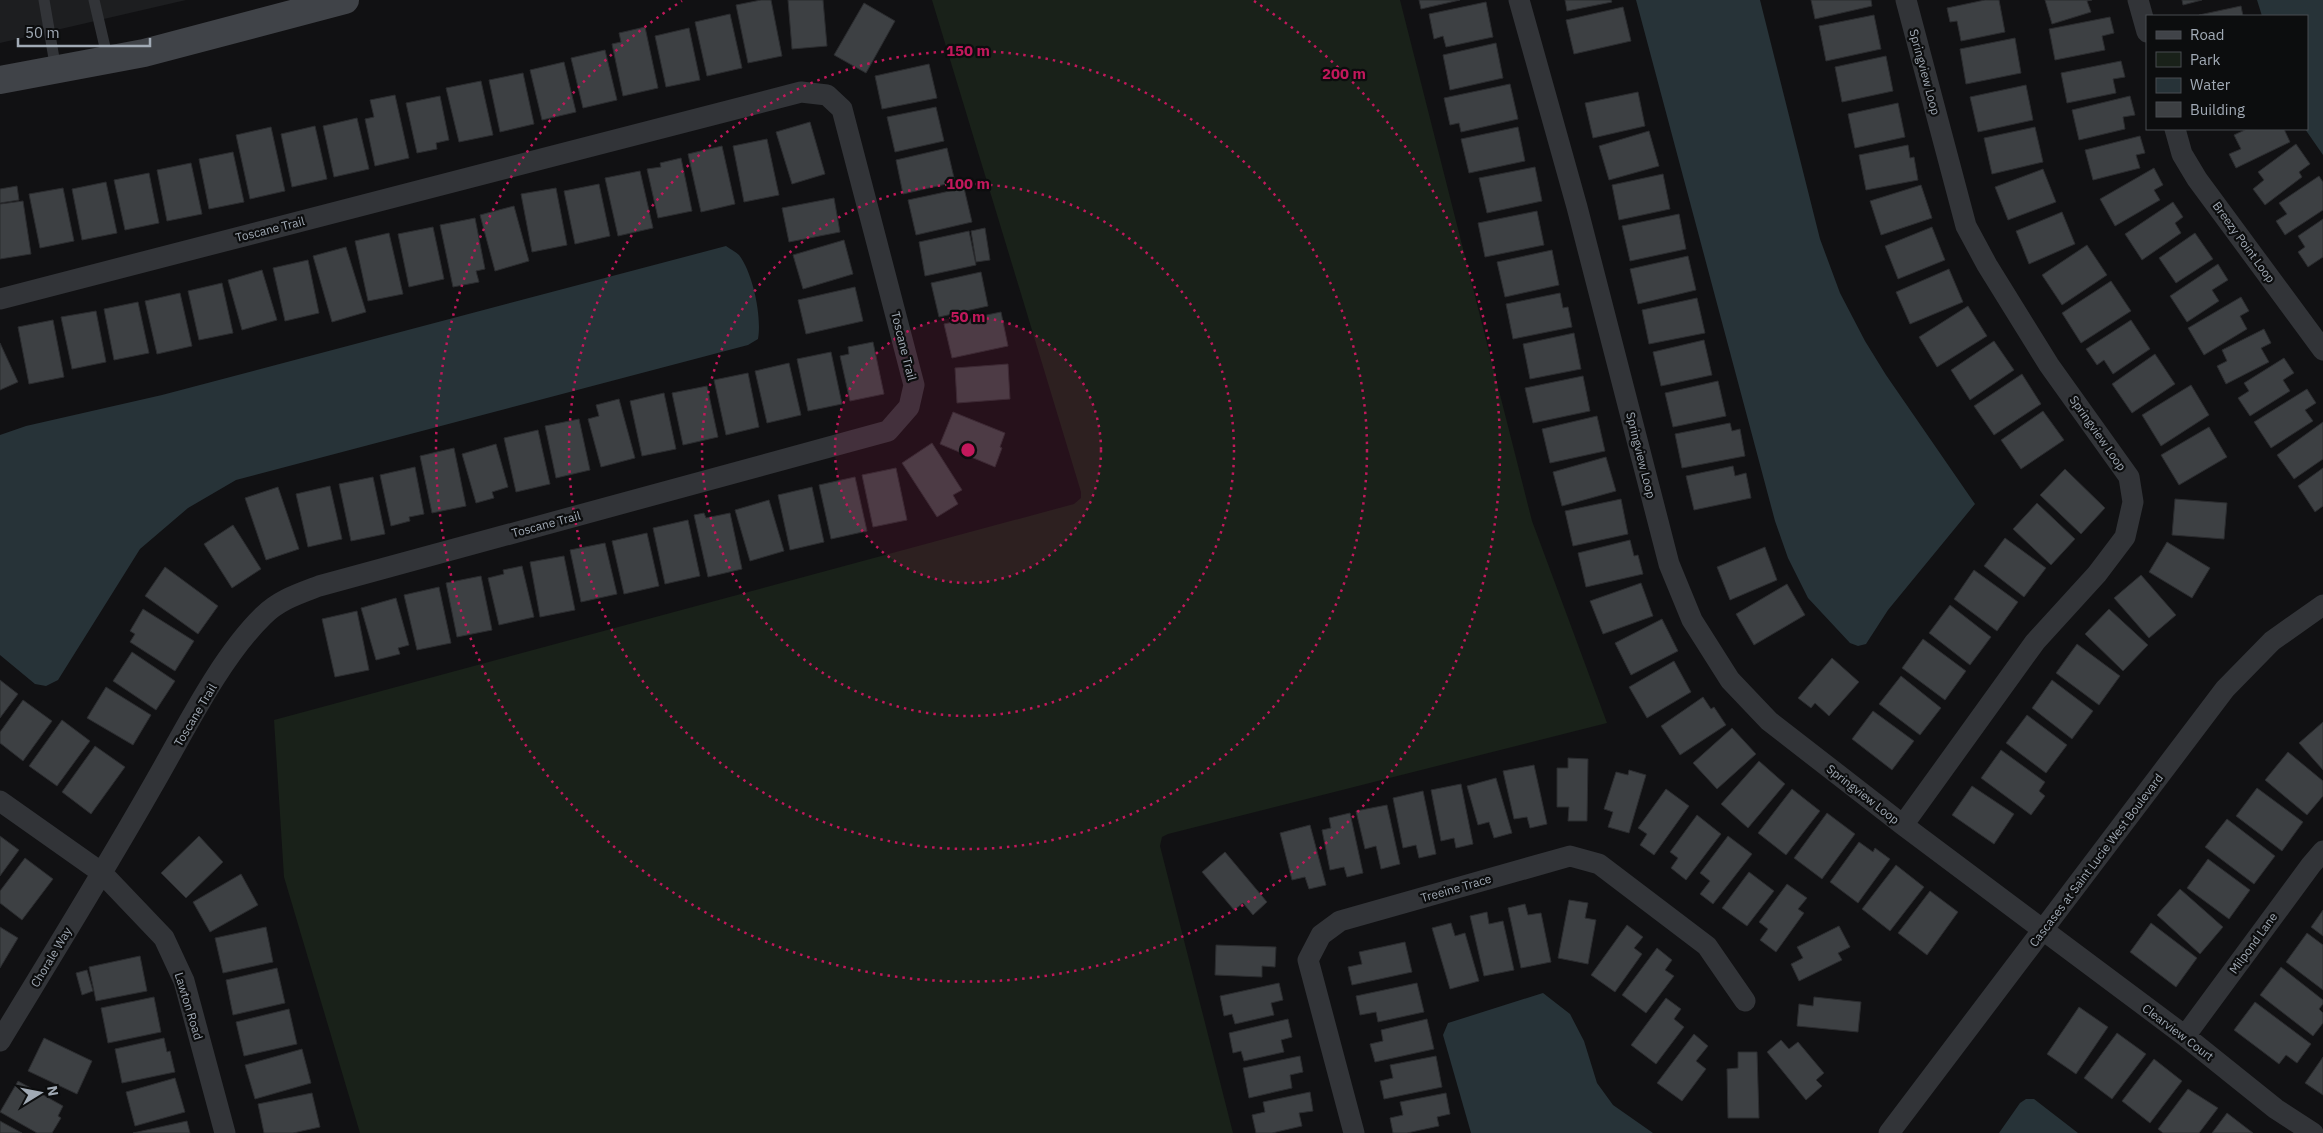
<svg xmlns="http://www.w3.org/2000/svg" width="2323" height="1133" font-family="'IBM Plex Sans',sans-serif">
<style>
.built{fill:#1d1e20}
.green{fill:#192119}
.water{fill:#273338}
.building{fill:#3d4043;stroke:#2b2c2f}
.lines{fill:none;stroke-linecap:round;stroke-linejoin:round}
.lane{stroke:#323438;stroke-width:11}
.street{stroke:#323438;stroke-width:21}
.secondary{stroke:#404348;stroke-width:28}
.ring{fill:none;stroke:#c2185b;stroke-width:2.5;stroke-dasharray:2.5 5}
.labels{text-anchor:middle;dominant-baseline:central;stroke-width:4.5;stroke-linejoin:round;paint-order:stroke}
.street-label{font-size:12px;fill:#a1aab5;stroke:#0c0d0e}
.centre{fill:#c2185b;stroke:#0c0d0e;stroke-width:2.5}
.ring-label{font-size:15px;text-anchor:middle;font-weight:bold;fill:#c2185b;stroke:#0c0d0e;stroke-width:4.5;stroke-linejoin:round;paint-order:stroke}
</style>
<rect width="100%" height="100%" fill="#111113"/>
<path class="built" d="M0,0H186L0,43Z"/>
<path class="green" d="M932,0H1400L1532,521L1607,723L1168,834L1162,837L1160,846L1233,1133H360L284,877L274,720L1074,504L1081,498V492Z"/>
<path class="water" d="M1636,0H1760L1820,239L1840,293L1865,341L1886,375L1975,504L1888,610L1866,644L1858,646L1850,643L1808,598L1788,558L1775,521Z
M2257,0H2323V155L2305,129H2307V16H2262Z
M726,246C730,249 736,252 739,255C753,273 762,317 758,339L748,345L236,480L188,508L140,549L58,680L46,686L35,684L0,655V435L26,426L162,395Z
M1543,993L1570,1014L1584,1041L1597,1083L1613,1105L1653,1133H1471L1443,1035L1448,1023Z
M2026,1099H2034L2078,1133H1999L2020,1103Z"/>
<path class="building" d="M761,0H771L782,56L748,63L736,5Z
M788,0H823L827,46L792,49Z
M1419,0H1460L1421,9Z
M1565,0H1611L1612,2L1567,11Z
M1811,0H1871L1872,6L1815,19Z
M1985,0H1999L2005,32L1961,41L1957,21L1950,22L1947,8Z
M2045,0H2092L2087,1L2091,12L2052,24Z
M2182,0H2202L2183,5Z
M1486,2L1493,37L1446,47L1443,36L1434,39L1429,14Z
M864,3L895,21L866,73L834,55Z
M2241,6L2243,16H2199V15Z
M1623,7L1631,41L1574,54L1566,20Z
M730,14L742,68L707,76L695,22Z
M1874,15L1881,49L1826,61L1819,26Z
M2110,17L2114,33L2102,36L2105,50L2055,60L2049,29Z
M645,27L658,88L623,96L612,44L621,42L619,33Z
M689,28L700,80L666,87L655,36Z
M2015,38L2021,73L1966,84L1960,49Z
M1496,43L1503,78L1450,90L1443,55Z
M605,50L617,100L583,108L571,58Z
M1886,56L1893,91L1842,102L1835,67Z
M2121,61L2125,77L2113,79L2116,93L2067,103L2061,73Z
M564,62L576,112L542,120L530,70Z
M929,64L937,98L882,109L875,76Z
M523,73L534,124L500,132L489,80Z
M481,81L493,135L459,142L446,88Z
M1510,84L1518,119L1461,132L1459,123L1450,125L1444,98Z
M2026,85L2033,120L1978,132L1970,97Z
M1638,92L1645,126L1593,138L1585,103Z
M395,95L409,158L375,166L365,119L374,117L370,100Z
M440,96L449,140L436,143L437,149L417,153L406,103Z
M2130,96L2135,115L2123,117L2125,129L2079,140L2072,110Z
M1898,103L1905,137L1855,148L1848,114Z
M936,107L944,141L895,152L887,117Z
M357,118L369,169L334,177L323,126Z
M810,122L825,174L792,184L776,132Z
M315,126L327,179L292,187L281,134Z
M271,127L285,191L250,199L236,135Z
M1518,127L1525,161L1469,173L1461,139Z
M2035,127L2043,162L1992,174L1984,138Z
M2247,129H2284L2290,142L2236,168L2229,154L2241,149L2234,135Z
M1649,131L1659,166L1609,180L1599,146Z
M2140,136L2145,153L2136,155L2140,168L2093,180L2085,150Z
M767,139L779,195L744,202L733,146Z
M2296,144L2310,164L2299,172L2302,177L2265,205L2253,189L2264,180L2258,172Z
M1908,145L1910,158L1914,157L1918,180L1866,190L1859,155Z
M722,146L735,204L701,212L688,154Z
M947,148L955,182L903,194L896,160Z
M233,152L244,202L209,209L199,159Z
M681,158L692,211L658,218L647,169L661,167L660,163Z
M191,163L202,214L167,221L157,170Z
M1535,167L1542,201L1487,213L1479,178Z
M2154,168L2163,185L2154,190L2160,200L2115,226L2100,199Z
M2043,169L2056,202L2008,220L1995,187Z
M640,171L653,228L618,236L605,178Z
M149,173L159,223L125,230L114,180Z
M1663,174L1670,209L1619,220L1612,185Z
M2319,176L2323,182V210L2285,235L2276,221L2287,214L2279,203Z
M106,182L117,233L82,240L72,189Z
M599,184L610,236L575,244L564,191Z
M1921,185L1932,218L1881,235L1870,201Z
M17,186L19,200L0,203V189Z
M63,188L74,241L40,248L29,194Z
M556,188L567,245L532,252L521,194Z
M964,188L972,222L916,235L908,200Z
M834,198L840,232L789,242L782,208Z
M23,201L31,254L0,259V204Z
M2173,202L2183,217L2175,223L2181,233L2142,260L2125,234Z
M514,206L529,261L495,271L480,215Z
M1537,211L1544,245L1485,257L1478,223Z
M2062,212L2075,244L2029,264L2016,231Z
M1679,214L1686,249L1630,261L1622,226Z
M475,218L485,269L476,271L479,282L453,287L440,225Z
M2323,219V257L2308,267L2298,252L2305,247L2298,236Z
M433,227L444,279L409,287L398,234Z
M1932,227L1945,260L1898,279L1885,246Z
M985,228L990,260L976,262L971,231Z
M969,231L976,265L925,276L919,242Z
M389,233L403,294L368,301L355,241Z
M2195,233L2213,259L2176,283L2159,258Z
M844,240L853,274L803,289L793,255Z
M2087,245L2107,275L2062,305L2042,275Z
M346,247L366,312L332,322L313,256Z
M1552,250L1559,285L1505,297L1497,262Z
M1688,256L1696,290L1638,304L1630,269Z
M308,260L319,313L285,321L273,268Z
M2218,264L2228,280L2212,290L2219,301L2187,322L2170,296Z
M1949,269L1963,302L1910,324L1896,292Z
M262,270L277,320L242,330L228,280Z
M981,272L988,306L939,317L931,283Z
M2111,281L2131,311L2081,343L2062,313Z
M222,283L233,333L199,340L188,291Z
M855,287L863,321L806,334L798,300Z
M180,293L192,346L157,354L145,301Z
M1560,293L1563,308L1568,307L1572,327L1513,339L1506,304Z
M2241,297L2249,311L2240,316L2247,329L2204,355L2188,328Z
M1697,298L1705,333L1649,344L1642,310Z
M138,302L149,353L114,360L104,309Z
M1968,306L1987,336L1937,367L1919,337Z
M96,311L106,362L72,369L61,317Z
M1001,312L1008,346L952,358L944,324Z
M53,320L64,377L29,384L18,327Z
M2131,320L2150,349L2113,374L2104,360L2097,365L2086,349Z
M2264,329L2271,343L2261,348L2269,362L2226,384L2217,366L2227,361L2222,350Z
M1574,333L1581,369L1530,379L1523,344Z
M1704,340L1712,375L1661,386L1653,352Z
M1994,341L2014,370L1970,400L1951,370Z
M873,342L884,394L850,401L840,356L849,354L848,347Z
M0,343L18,382L0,390Z
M831,352L842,404L808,411L797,359Z
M2155,354L2175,384L2132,413L2112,384Z
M2284,358L2294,373L2283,380L2290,391L2250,416L2238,398L2249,391L2244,383Z
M789,363L801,415L767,423L755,371Z
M1008,364L1010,399L957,403L955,368Z
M748,373L759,427L726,435L714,380Z
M2022,374L2041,404L1994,435L1974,406Z
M1583,376L1590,411L1533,423L1525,388Z
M1718,381L1726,416L1673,427L1665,393Z
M2191,385L2209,415L2161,446L2142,415Z
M707,386L718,437L683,445L672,393Z
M2307,389L2316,403L2305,410L2313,421L2271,448L2254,422Z
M664,393L676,449L642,456L630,401Z
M619,399L635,458L601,467L588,419L599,416L596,405Z
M2043,411L2064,440L2021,469L2001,440Z
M953,412L1005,433L1000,447L1002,448L995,467L940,444Z
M1597,416L1605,451L1550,463L1542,429Z
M579,419L590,470L556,478L545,426Z
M2323,422V459L2294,479L2277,455Z
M1730,423L1732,431L1740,429L1745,456L1682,468L1675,434Z
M2209,427L2227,457L2179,485L2161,455Z
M538,430L550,484L516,492L504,438Z
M932,443L962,490L953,495L958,504L937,517L902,463Z
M496,444L508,487L492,492L494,498L476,503L462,454Z
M454,448L466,506L432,513L420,456Z
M1606,457L1616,491L1562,506L1553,472Z
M1733,466L1735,476L1746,473L1751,498L1694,510L1686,476Z
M415,467L424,514L409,517L410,521L391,526L380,475Z
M896,468L907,520L873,527L862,475Z
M2323,468V506L2315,512L2298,486Z
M2065,469L2105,508L2081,534L2040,495Z
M373,477L385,534L351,541L339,484Z
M855,477L867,531L831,539L819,485Z
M330,486L342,539L308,547L296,494Z
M278,487L299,549L266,560L245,498Z
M812,487L824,542L790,550L778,495Z
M1621,499L1628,534L1573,546L1565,511Z
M2175,499L2227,503L2224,539L2172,535Z
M769,500L784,551L750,561L735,510Z
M2037,503L2075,539L2051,565L2013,529Z
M704,513L706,518L730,513L742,569L708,577L694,515Z
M688,520L700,576L665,584L653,528Z
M233,525L261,569L232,588L204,544Z
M647,533L659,586L624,594L612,541Z
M2005,538L2046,568L2024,597L1984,566Z
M1630,540L1634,556L1638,555L1643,574L1586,587L1578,553Z
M2167,542L2210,568L2192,598L2149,572Z
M605,543L617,594L581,602L570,550Z
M1765,547L1777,580L1730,600L1717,567Z
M564,556L575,610L540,617L530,562Z
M522,566L534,617L499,625L488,578L504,574L503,570Z
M165,567L218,606L198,634L145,596Z
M1974,570L2018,602L1997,631L1954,599Z
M2141,575L2176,615L2149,638L2114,598Z
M481,576L492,630L457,637L446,583Z
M1641,583L1653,616L1603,634L1590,601Z
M1787,584L1805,615L1754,645L1736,614Z
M439,587L451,643L417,650L404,595Z
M396,598L409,645L398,648L400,654L376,660L361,608Z
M1950,605L1991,637L1970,665L1929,633Z
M143,609L194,641L175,671L130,642L135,634L130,631Z
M2109,609L2148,645L2123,671L2085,634Z
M357,611L369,670L335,677L322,619Z
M1662,619L1678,651L1631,675L1615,643Z
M1923,639L1966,671L1945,700L1902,668Z
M2077,644L2120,676L2099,705L2056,673Z
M132,652L175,681L156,710L113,681Z
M1832,658L1859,682L1829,716L1815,703L1811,708L1798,698Z
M1674,661L1691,692L1647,718L1629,687Z
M1901,676L1941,708L1920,735L1879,704Z
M0,680L18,694L0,718Z
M2052,680L2093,711L2072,739L2032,708Z
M106,687L151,715L133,745L87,718Z
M1703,697L1711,709L1714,707L1726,725L1680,755L1661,726Z
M23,700L52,721L23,761L0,743V732Z
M1873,711L1914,741L1892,770L1852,739Z
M2027,715L2067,745L2046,773L2006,743Z
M62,720L90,741L57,786L29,766Z
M2323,722V770L2299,743Z
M1732,728L1756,754L1717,789L1693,763Z
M95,746L125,767L91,814L62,792Z
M2001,750L2045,782L2039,791L2045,796L2031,815L1981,778Z
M2288,752L2323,781V796L2307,815L2265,780Z
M1568,758L1588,759L1587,821H1568L1569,807H1557V768H1568Z
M1759,761L1785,784L1748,828L1721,804Z
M1534,765L1547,824L1530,828L1527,817L1514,819L1503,771Z
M1629,770L1646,775L1629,833L1608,827L1613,812L1604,809L1616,772L1628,775Z
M1496,778L1512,833L1494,838L1489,822L1478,825L1467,786Z
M1461,784L1473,844L1456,848L1454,838L1441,841L1431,790Z
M1972,786L2014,814L1994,844L1952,815Z
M2257,788L2303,822L2282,851L2236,816Z
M1666,789L1689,806L1654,855L1640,845L1647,834L1638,828Z
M1792,789L1820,811L1786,855L1758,833Z
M1423,791L1436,854L1419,858L1416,845L1403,848L1393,798Z
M1387,805L1400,864L1381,869L1376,846L1365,849L1356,811Z
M1350,813L1363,873L1347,877L1344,867L1330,870L1322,830L1331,828L1329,818Z
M1827,813L1855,834L1822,879L1794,858Z
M1697,815L1721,834L1686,880L1671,868L1678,858L1670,852Z
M2227,819L2275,856L2254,884L2205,847Z
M1310,825L1326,885L1309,889L1305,877L1292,880L1280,833Z
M0,836L19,850L0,876Z
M199,836L223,862L186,898L161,873Z
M1728,836L1752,854L1713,904L1700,894L1710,881L1700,873Z
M1859,842L1873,852L1875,848L1890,859L1858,903L1830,882Z
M1225,852L1267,902L1253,915L1243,903L1234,910L1202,872Z
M25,858L53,879L22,920L0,903V891Z
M2208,859L2250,890L2229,919L2187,888Z
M1896,865L1924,887L1890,931L1862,909Z
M1749,872L1774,891L1747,926L1722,908Z
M241,874L258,905L210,932L193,902Z
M1787,884L1807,898L1798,909L1804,913L1776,952L1760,940L1768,929L1759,922Z
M2180,889L2223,927L2200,954L2157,915Z
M1930,891L1958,912L1927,955L1898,933Z
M1569,900L1588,903L1585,918L1596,920L1588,964L1558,958Z
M1525,904L1528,915L1541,913L1551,962L1521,968L1508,908Z
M2323,910V936L2311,927Z
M1487,912L1489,924L1503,921L1514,970L1484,976L1470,916Z
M1451,923L1455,936L1465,933L1479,981L1450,989L1432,928Z
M2151,923L2197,958L2176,987L2130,952Z
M1627,925L1643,937L1634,948L1642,954L1615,992L1591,975Z
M1839,926L1850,947L1838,953L1842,960L1799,981L1791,964L1803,958L1797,947Z
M0,927L18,938L0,968Z
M266,927L273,962L223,973L215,938Z
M2307,933L2323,945V990L2286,962Z
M1405,942L1412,972L1352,985L1348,967L1362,964L1359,952Z
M1216,945L1276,947L1275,967L1262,966V977L1215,975Z
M1657,948L1672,960L1665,970L1674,976L1646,1013L1622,995Z
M140,956L147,991L96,1001L89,967Z
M2281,967L2323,1000V1004L2319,1009L2323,1013V1023L2313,1036L2260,995Z
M277,968L285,1003L233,1015L226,980Z
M87,970L93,991L82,995L76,973Z
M1279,983L1283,1000L1271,1003L1274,1015L1235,1024L1232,1014L1224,1016L1220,996Z
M1417,983L1424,1012L1378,1022L1376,1012L1360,1015L1356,996Z
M154,997L161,1032L108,1043L101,1008Z
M1814,997L1861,1002L1858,1032L1797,1026L1799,1004L1813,1006Z
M1666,998L1681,1009L1674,1019L1684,1027L1656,1064L1631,1045Z
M2255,1002L2311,1044L2297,1063L2286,1055L2279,1064L2234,1030Z
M2079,1007L2108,1027L2076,1074L2047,1054Z
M289,1009L297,1044L244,1056L236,1022Z
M1288,1019L1292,1037L1281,1040L1284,1052L1244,1061L1241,1051L1233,1053L1229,1033Z
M1427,1019L1434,1049L1375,1062L1370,1044L1383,1041L1381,1030Z
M2117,1033L2146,1054L2112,1099L2084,1078Z
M1694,1034L1708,1046L1696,1061L1706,1069L1682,1101L1657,1083Z
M44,1038L92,1061L77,1094L28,1071Z
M164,1038L167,1052L170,1051L175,1072L122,1083L115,1049Z
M1781,1040L1789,1049L1798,1042L1824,1073L1816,1080L1822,1086L1806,1100L1767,1052Z
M302,1049L311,1083L255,1099L245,1065Z
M1738,1052H1757L1759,1118H1728L1727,1069L1738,1068Z
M1300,1056L1303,1072L1290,1075L1292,1088L1249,1098L1243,1068Z
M1436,1056L1442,1087L1384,1099L1380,1081L1393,1078L1390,1065Z
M2323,1057V1095L2305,1083Z
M2154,1059L2182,1081L2150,1123L2122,1101Z
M175,1078L185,1112L135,1126L126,1092Z
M18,1081L63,1106L58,1116L61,1118L52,1133H37L0,1112Z
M2188,1089L2218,1108L2199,1133H2163L2158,1129Z
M1310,1092L1313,1111L1299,1113L1302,1126L1272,1133H1256L1252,1115L1265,1112L1263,1102Z
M312,1093L320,1127L293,1133H264L258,1104Z
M1446,1093L1450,1114L1437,1117L1439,1126L1407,1133H1393L1390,1118L1403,1115L1400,1102Z
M2227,1113L2253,1133H2212Z
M0,1121L22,1133H0Z
M187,1121L190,1133H133Z"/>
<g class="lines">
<path class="lane" d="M44,0L56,70
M94,0L108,60"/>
<path class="street" d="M1519,0L1577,207L1669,564L1692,620L1730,680L1769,721L1903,825L2185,1036L2276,1109L2313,1133
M2138,0L2147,32
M2175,129L2182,154L2197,179L2323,350
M0,299L801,92L827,95L842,109L914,385L909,407L888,431L319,586C298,594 279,600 263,616C219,659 183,734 152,787C103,873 51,957 0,1041
M0,801L102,873L164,938L184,981L225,1133
M1903,825L2035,642L2097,574L2125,537L2133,502L2129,477L2049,365L1987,265L1966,226L1906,0
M2185,1036L2311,865L2323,851
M1354,1133L1308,960L1321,935L1340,921L1570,856L1599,864L1707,946L1745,1001
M1889,1133L2225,689L2272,641L2323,605"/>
<path class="secondary" d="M0,80L144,53L345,0"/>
</g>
<circle cx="968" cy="450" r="133" fill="#c2185b" fill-opacity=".12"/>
<g class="ring">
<circle cx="968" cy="450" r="133"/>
<circle cx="968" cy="450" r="266"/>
<circle cx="968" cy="450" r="399"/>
<path d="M1254 1A532 532 0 1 1 682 1"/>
</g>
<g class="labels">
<g class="street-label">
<text transform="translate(1925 72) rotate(75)">Springview Loop</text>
<text transform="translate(270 229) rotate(-14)">Toscane Trail</text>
<text transform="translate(2244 242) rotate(54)">Breezy Point Loop</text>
<text transform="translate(904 346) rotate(76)">Toscane Trail</text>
<text transform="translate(2098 433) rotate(55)">Springview Loop</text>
<text transform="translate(1641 455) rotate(76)">Springview Loop</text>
<text transform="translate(546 524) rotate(-15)">Toscane Trail</text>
<text transform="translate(195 715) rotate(-59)">Toscane Trail</text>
<text transform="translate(1863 794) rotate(38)">Springview Loop</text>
<text transform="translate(2096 860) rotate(-53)">Cascases at Saint Lucie West Boulevard</text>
<text transform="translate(1456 888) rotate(-16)">Treeine Trace</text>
<text transform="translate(2253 943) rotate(-54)">Milpond Lane</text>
<text transform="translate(51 957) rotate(-59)">Chorale Way</text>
<text transform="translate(189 1006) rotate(73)">Lawton Road</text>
<text transform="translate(2178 1032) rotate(37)">Clearview Court</text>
</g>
</g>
<circle cx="968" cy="450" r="8" class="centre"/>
<g class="ring-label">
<text x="968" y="56">150 m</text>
<text x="1344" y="79">200 m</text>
<text x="968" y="189">100 m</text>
<text x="968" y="322">50 m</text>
</g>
<rect x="2146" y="15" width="162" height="115" fill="#0c0d0e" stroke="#484c51"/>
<rect x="2156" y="31" width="25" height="8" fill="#404348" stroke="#484c51"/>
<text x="2190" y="40" font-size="15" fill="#a1aab5">Road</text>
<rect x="2156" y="52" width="25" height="15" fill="#192119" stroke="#484c51"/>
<text x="2190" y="65" font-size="15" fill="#a1aab5">Park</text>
<rect x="2156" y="78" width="25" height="15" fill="#273338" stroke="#484c51"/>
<text x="2190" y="90" font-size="15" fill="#a1aab5">Water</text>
<rect x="2156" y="102" width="25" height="15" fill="#3d4043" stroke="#484c51"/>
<text x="2190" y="115" font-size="15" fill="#a1aab5">Building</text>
<g transform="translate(40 1093) rotate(80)" stroke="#0c0d0e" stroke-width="4" paint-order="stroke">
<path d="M0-4L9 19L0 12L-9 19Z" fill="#a1aab5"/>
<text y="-8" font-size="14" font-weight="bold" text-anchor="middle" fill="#a1aab5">N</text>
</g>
<path d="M18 38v8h132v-8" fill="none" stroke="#a1aab5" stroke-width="2.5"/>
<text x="25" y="38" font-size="15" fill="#a1aab5" stroke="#0c0d0e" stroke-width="4" paint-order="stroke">50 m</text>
</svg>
